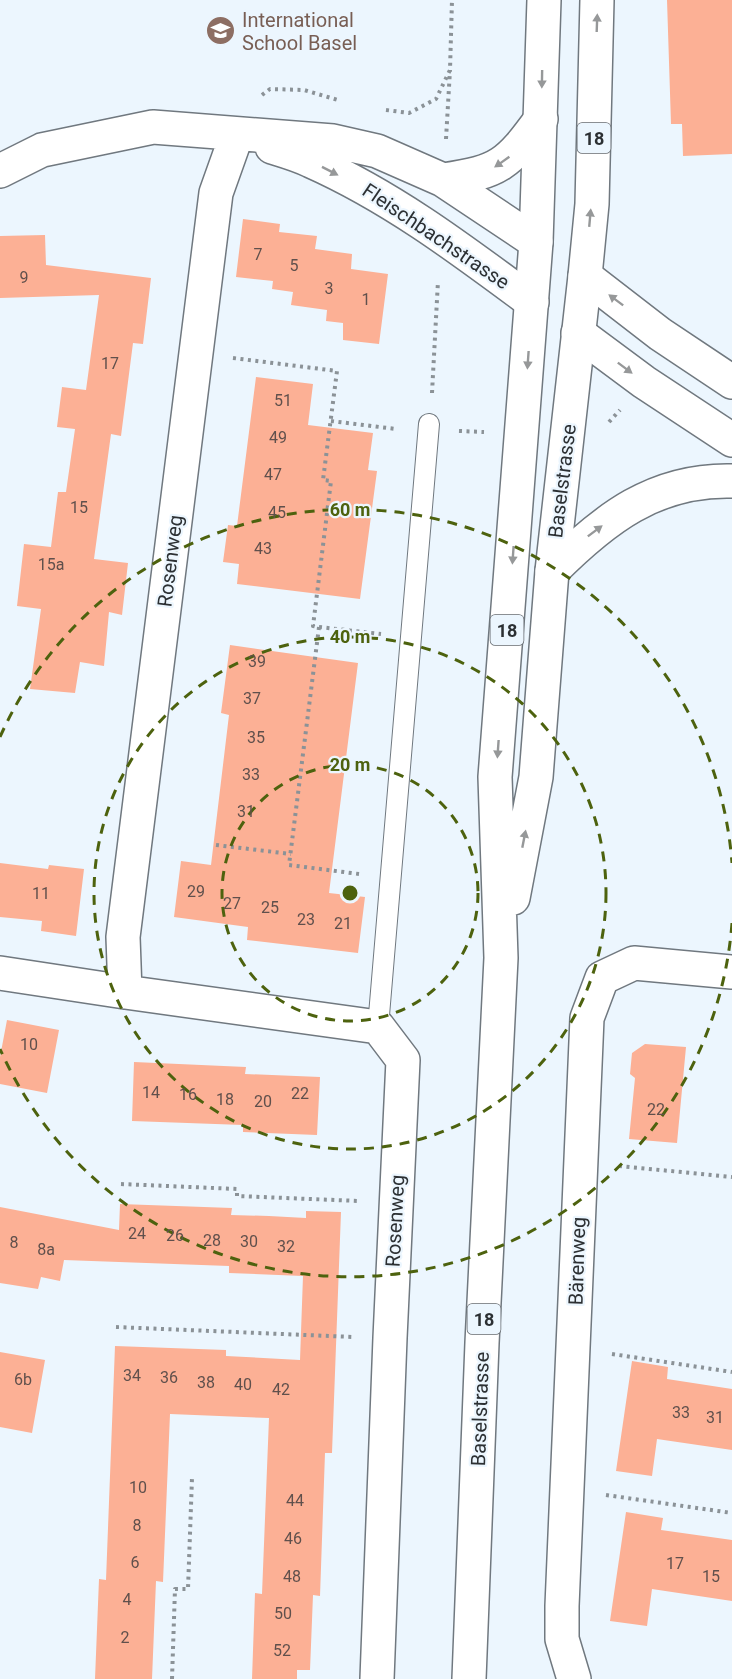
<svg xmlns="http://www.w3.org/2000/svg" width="732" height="1679" font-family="Roboto,sans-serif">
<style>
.building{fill:#fcb095}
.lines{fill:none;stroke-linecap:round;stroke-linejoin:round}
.service-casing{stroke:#70787f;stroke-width:22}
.minor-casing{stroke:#70787f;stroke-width:36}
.secondary-casing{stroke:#70787f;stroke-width:36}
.primary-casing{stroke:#70787f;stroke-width:36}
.path{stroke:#8b9297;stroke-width:4;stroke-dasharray:3 4.5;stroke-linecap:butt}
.service{stroke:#fff;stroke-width:20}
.minor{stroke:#fff;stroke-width:33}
.secondary{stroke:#fff;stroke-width:33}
.primary{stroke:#fff;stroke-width:33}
.oneway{fill:#969899}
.ring{fill:none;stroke:#4d620e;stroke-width:3;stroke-dasharray:10 8}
.labels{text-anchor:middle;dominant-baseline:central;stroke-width:4.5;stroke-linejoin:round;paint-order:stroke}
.number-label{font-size:16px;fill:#60504c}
.shield{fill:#ecf6fe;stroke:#666b70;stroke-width:1.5}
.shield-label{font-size:18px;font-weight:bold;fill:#2c3033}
.education-label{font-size:20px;fill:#785e54;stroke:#ecf6fe;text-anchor:start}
.street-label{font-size:20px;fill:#2c3033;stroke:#ecf6fe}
.centre{fill:#4d620e;stroke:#ecf6fe;stroke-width:3}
.ring-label{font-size:18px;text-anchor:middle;font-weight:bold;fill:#4d620e;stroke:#ecf6fe;stroke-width:4.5;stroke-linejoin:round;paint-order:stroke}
</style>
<rect width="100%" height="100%" fill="#ecf6fe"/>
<path class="building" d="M667,0H732V154L683,156L682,124H671Z
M243,219L280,224L279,232L317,236L315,249L352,254L351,269L388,274L379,344L343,340V323L326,321L327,310L291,305L293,292L272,289L273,281L236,277Z
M45,235L46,265L151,278L143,344L133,343L121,436L111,434L94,559L128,563L122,615L109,612L104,666L80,662L75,693L30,689L41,609L17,606L24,544L51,547L58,492H66L75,429L57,427L62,387L86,390L99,295L0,298V236Z
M256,377L313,384L308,425L373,433L368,470L377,471L360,599L237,584L239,564L223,562L228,525L237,526Z
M230,645L358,663L329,893L365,897L358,953L247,940L248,927L174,917L181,861L211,865L229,715L221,713Z
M0,863L48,869L49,865L84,869L76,936L41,931L42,921L0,917Z
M7,1020L59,1030L47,1093L0,1084V1057Z
M645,1044L686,1047L677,1143L629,1139L635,1078L630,1074L632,1053Z
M134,1062L246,1067L245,1074L320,1077L317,1135L243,1132V1125L132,1121Z
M120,1204L232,1208L231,1215L269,1216L306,1218V1211L341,1212L332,1453H325L320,1596L313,1595L310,1670H297V1679H252L255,1593L262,1594L269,1418L170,1414L163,1582L156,1581L152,1679H95L99,1579L106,1580L115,1346L226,1350V1356L300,1360L303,1276L229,1273V1266L64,1260L60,1281L41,1277L38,1289L0,1283V1207L119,1230Z
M0,1352L45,1360L32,1433L0,1427Z
M632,1361L668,1367L667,1379L732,1389V1450L657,1439L652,1476L616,1471Z
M626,1512L663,1518L661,1530L732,1540V1601L652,1589L647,1626L610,1621Z"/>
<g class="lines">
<defs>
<path id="service" d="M378,1027L429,424"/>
<path id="minor" d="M237,134L216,193L123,937L125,992L378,1027L403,1060L390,1338L377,1679
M272,147C285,151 299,155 311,161C392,197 462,250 532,302
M0,171L42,150L153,127L333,141L377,151L443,180L536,242
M443,180C500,172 508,164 541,119
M0,973L125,992
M574,1679L562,1639V1606L587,1018L602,978L634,963L732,972"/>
<path id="secondary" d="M585,276L660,334L732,382
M578,333L644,382L732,440
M552,571C604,519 655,479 732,481"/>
<path id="primary" d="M513,898L536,777L552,571L585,276L592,204L597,0
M469,1679L482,1343L501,958L495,777L536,242L544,0"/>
</defs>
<use href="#service" class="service-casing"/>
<use href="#minor" class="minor-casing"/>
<use href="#secondary" class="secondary-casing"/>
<use href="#primary" class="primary-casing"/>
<path class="path" d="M262,95L270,89L304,90L338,100
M386,110L409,113L436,99L450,70L452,0
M446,139L450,70
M233,358L337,371L323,480L331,481L313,626L319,627L289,865L359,874
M432,393L438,281
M331,421L396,429
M609,422L620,410
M459,431L484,432
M319,627L381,634
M216,845L291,854
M619,1166L732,1177
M121,1184L237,1189V1196L359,1201
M116,1327L353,1337
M612,1354L732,1372
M606,1495L732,1513
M172,1679L175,1589H188L192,1478"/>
<use href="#service" class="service"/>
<use href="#minor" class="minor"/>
<use href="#secondary" class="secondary"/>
<use href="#primary" class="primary"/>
</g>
<defs><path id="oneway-solid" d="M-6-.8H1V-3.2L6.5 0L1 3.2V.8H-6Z" transform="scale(1.5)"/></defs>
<g class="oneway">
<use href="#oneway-solid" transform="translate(597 23) rotate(-88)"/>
<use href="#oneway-solid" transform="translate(542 79) rotate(91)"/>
<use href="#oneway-solid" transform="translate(502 162) rotate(145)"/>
<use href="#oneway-solid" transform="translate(330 171) rotate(27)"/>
<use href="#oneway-solid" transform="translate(590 218) rotate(-85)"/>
<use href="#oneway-solid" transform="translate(616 300) rotate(-143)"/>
<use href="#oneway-solid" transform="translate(528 360) rotate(94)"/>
<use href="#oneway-solid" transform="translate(625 368) rotate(37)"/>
<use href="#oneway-solid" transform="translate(595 531) rotate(-37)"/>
<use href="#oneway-solid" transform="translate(513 555) rotate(94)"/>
<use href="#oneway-solid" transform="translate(498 749) rotate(94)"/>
<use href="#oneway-solid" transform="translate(524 839) rotate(-79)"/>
</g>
<g class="ring">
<circle cx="350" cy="893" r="128"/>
<circle cx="350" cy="893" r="256"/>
<path d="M732 923A383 383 0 0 1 0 1049M0 737A383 383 0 0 1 732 863"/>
</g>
<defs>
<symbol id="school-disc" viewBox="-11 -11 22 22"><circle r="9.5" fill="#8d6e63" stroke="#ecf6fe"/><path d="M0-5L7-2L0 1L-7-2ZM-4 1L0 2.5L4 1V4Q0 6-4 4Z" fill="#fff"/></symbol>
</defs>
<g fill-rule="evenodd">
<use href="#school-disc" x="204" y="14" width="33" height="33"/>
</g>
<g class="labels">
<g class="number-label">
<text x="258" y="254">7</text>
<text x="294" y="265">5</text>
<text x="24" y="277">9</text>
<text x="329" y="288">3</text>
<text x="366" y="299">1</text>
<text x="110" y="363">17</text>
<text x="283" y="400">51</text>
<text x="278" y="437">49</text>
<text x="273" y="474">47</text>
<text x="79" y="507">15</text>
<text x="277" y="512">45</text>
<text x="263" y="548">43</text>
<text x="51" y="564">15a</text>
<text x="257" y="661">39</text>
<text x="252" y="698">37</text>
<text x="256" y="737">35</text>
<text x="251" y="774">33</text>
<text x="246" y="811">31</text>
<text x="196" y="891">29</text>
<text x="41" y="893">11</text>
<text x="232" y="903">27</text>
<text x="270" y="907">25</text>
<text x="306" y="919">23</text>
<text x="343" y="923">21</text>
<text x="29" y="1044">10</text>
<text x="151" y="1092">14</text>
<text x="300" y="1093">22</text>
<text x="188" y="1094">16</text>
<text x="225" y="1099">18</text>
<text x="263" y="1101">20</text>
<text x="656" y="1109">22</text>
<text x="137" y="1233">24</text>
<text x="175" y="1235">26</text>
<text x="212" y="1240">28</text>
<text x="249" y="1241">30</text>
<text x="14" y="1242">8</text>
<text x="286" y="1246">32</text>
<text x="46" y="1249">8a</text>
<text x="132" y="1375">34</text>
<text x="169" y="1377">36</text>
<text x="23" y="1379">6b</text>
<text x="206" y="1382">38</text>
<text x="243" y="1384">40</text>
<text x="281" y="1389">42</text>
<text x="681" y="1412">33</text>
<text x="715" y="1417">31</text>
<text x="138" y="1487">10</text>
<text x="295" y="1500">44</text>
<text x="137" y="1525">8</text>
<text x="293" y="1538">46</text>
<text x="135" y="1562">6</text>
<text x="675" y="1563">17</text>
<text x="292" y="1576">48</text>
<text x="711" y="1576">15</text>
<text x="127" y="1599">4</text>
<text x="283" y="1613">50</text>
<text x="125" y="1637">2</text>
<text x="282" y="1650">52</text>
</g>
<g class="shield">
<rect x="577.5" y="123" width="33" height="30" rx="4.5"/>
<rect x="490.5" y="615" width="33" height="30" rx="4.5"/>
<rect x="467.5" y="1304" width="33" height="30" rx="4.5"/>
</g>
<g class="shield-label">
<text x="594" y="138">18</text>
<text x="507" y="630">18</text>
<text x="484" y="1319">18</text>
</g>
<g class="education-label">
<text x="242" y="20">International<tspan x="242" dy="23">School Basel</tspan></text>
</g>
<g class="street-label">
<text transform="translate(436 236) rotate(34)">Fleischbachstrasse</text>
<text transform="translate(562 481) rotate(-83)">Baselstrasse</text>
<text transform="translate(170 561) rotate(-83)">Rosenweg</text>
<text transform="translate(395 1221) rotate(-87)">Rosenweg</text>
<text transform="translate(577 1261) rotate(-88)">Bärenweg</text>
<text transform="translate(480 1409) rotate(-88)">Baselstrasse</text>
</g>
</g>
<circle cx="350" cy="893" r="9" class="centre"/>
<g class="ring-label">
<text x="350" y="516">60 m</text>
<text x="350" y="643">40 m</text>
<text x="350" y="771">20 m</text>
</g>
</svg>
